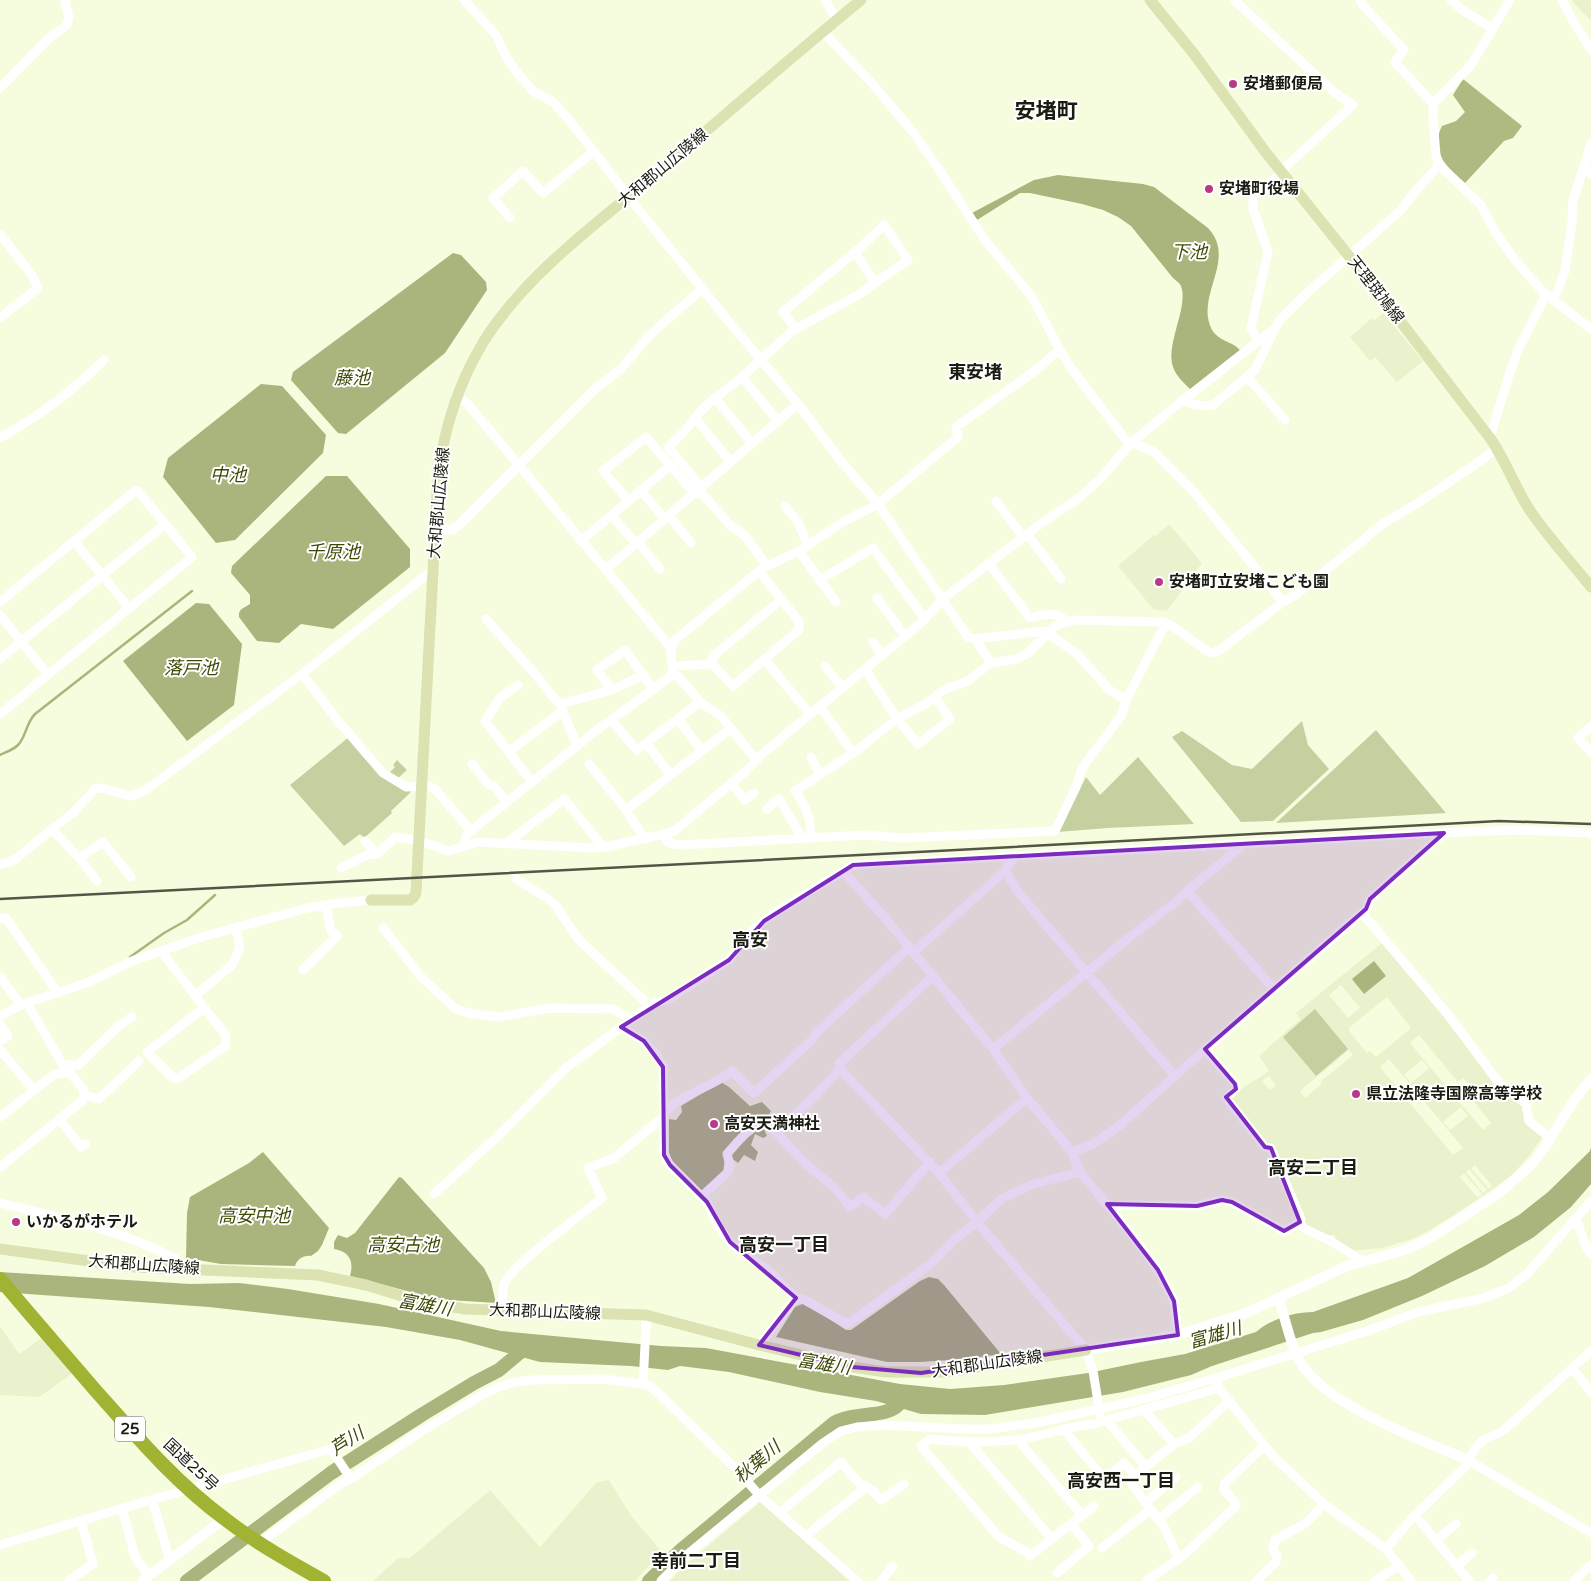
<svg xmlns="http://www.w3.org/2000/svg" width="1591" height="1581" font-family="'Varela Round','Noto Sans JP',sans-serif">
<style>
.built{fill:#e9f2cd;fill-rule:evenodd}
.green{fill:#c5d0a0}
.forest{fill:#aeba81}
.water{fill:#a9b57c}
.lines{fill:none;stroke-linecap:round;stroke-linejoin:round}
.stream{stroke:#a9b57c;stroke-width:2.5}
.river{stroke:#a9b57c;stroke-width:14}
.minor{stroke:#fff;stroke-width:9}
.tertiary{stroke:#fff;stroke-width:10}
.secondary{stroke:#dce2b2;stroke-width:11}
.trunk{stroke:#a2b233;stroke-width:14}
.rail{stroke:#535646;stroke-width:2.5}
.marked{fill:#7b2cbf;fill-opacity:0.2;stroke:#7b2cbf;stroke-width:4;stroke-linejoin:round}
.poi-dot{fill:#b73987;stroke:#fff;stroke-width:2}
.labels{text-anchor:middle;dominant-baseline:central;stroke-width:4;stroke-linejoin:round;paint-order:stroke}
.shield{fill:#fff;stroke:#5f6058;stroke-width:1}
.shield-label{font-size:15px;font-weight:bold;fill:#1a1c11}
.poi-label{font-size:16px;font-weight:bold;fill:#1a1c11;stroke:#fff;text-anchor:start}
.street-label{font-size:16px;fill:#1a1c11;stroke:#fff}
.water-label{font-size:18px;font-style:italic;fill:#404a05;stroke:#fff}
.neighbourhood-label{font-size:18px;font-weight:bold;fill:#1a1c11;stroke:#fff}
.district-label{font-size:21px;font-weight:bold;fill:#1a1c11;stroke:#fff}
</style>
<rect width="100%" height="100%" fill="#f6fdde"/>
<path class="built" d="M1571,0H1591V21Z
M1383,313L1423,361L1397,382L1375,357L1370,361L1350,337L1372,318L1374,320Z
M1169,524L1202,563L1167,611L1153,609L1118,566L1154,535L1156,536Z
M1382,943L1442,1015L1496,1084L1523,1106L1543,1136L1529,1156L1512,1175L1468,1206L1430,1230L1412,1239L1382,1248L1351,1251L1335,1240V1235H1327L1303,1225L1306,1219L1274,1146L1264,1143L1229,1097L1269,1071L1259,1056L1300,1019L1296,1013ZM1341,985L1360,1008L1348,1018L1329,995ZM1387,997L1411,1028L1376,1057L1370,1051L1367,1053L1349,1031L1350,1027ZM1419,1035L1458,1082L1463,1078L1468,1083L1463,1088L1491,1123L1483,1130L1410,1043ZM1349,1050L1353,1055L1320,1082L1322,1084L1305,1098L1300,1091ZM1389,1059L1463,1148L1453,1155L1380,1067ZM1422,1060L1429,1068L1411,1083L1404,1075ZM1269,1076L1276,1086L1270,1090L1262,1081ZM1461,1107L1468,1116L1450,1130L1443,1122ZM1475,1165L1492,1186L1489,1189L1471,1168ZM1469,1169L1487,1190L1483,1193L1466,1172ZM1464,1173L1482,1194L1478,1198L1460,1177Z
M0,1326L19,1354L43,1337L73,1373L39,1397L0,1395Z
M609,1480L632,1517L662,1552L635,1581H373L398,1558H410L490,1490L540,1547L597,1482Z
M760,1502L850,1581H670L688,1563Z"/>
<path class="green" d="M1302,721L1308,745L1329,769L1273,821L1241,822L1172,737L1182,731L1232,765L1252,769Z
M1376,730L1446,813L1276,823Z
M349,737L367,756L412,789L410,793L391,811L392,813L364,838L360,834L344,846L290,785Z
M1138,757L1194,824L1108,828L1058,832L1086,777L1100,795Z
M397,760L407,770L397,779L388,774L395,767L393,765Z
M1315,1009L1348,1049L1316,1076L1283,1037Z"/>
<path class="forest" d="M1463,79L1522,126L1513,138L1504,141L1465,183C1447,167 1429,152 1442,126L1456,121L1465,112L1453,95Z
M721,1082L729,1087L750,1106L762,1102L771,1111L767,1118H759L767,1136L763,1138L755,1134L751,1145L758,1152L755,1161L744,1155L738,1163L730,1157H725L723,1173L701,1193L672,1161L669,1152V1119L676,1120L682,1112L681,1106Z"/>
<path class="water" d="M1058,175L1143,184L1154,187L1208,228C1238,260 1194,296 1212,330C1220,342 1232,341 1240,350L1190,389C1184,383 1176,376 1173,367C1165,344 1189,307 1181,286C1180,283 1176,281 1173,278L1131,226L1118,217L1103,210L1082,204L1030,193H1020L977,220L972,213L1034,180Z
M453,253L461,255L486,282L487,290L445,353L346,434L338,433L291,380L293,372Z
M261,384L282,386L326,435L323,453L235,540L216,543L163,477L168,458Z
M326,476H347L410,549V567L333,629L301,624L279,643L257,641L239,617C238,609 244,608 250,604V595L231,573L232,566Z
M196,603L209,604L242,644L234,705L187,741L123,661Z
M1374,961L1386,976L1364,994L1352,979Z
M1591,1147V1184L1571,1207L1534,1237L1485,1266L1422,1296L1363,1320L1321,1332L1313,1333L1212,1366L1191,1375L1123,1392L985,1415L921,1414L876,1401L820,1392L729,1372L680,1366L668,1370L631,1366L540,1362L460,1340L386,1327L209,1307L0,1292V1272L190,1284L239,1283L288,1289L379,1304L501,1331L661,1346L706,1348L900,1384L950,1389L1004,1385L1088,1373L1141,1362L1185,1354L1256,1332C1271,1319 1294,1312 1313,1312L1408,1278L1519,1215L1548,1192L1590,1151Z
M263,1152L329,1228L322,1245L318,1251L311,1256C304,1255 297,1259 295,1266L221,1264L186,1258L187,1213L190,1197L249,1163Z
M399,1177L402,1178L484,1268L491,1282L496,1303L449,1300L426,1296L350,1276C354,1261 350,1252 334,1249V1242L338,1235L347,1238L355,1233Z
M929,1277L938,1279L944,1285L1001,1354L965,1359L920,1362H887L776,1337L795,1307L805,1303L846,1330H851L920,1281Z"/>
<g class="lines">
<path class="stream" d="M0,755C6,752 13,750 18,745C26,737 26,723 35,714L192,591
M130,957L164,933L187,920L215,895"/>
<path class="river" d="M187,1581L331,1473L423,1414L474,1383L499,1370L530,1344
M649,1581L680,1551L834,1423C852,1412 886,1418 898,1405C899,1404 901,1400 902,1398"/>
<path class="minor" d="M464,0L496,35L505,55L515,70L533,91L553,102L570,121L639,210L730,323L798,404L840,460L878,504L968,637L975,639L1045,631L1076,653L1098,677L1108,689L1126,700
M825,0L837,20
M1234,0L1334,92L1353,105L1281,171
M1360,0L1362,4L1404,50L1395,62L1433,104V118L1436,155L1439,165L1481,205L1495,232L1515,260L1543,292L1591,329
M1451,0L1461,9L1493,29
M1562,0L1573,21L1591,50
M823,32L870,81L913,132L940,171L985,240L1032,297L1060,350L1071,368L1126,440L1154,452L1193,491L1283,602
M0,88L48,39L67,25L69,17L65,3L66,0
M1433,104L1471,65L1510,0
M1584,165L1591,174
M510,218L493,198L523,171L543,193L594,151
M0,234L32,275L38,288L0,318
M855,252L875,283
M1552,300L1558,290L1565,271L1572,222L1573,200L1591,144
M1258,341L1251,328L1268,252L1253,209V196L1282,173
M742,377L778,421
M1247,377L1285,420
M457,397L467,403L671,648
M715,398L752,443
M1183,400C1193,405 1202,407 1213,405L1255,370L1274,330
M695,418L730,461
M0,438C41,415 70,393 104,360
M1490,438L1509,375L1518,350L1546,295
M518,466L593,391L622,368L646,339L662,324L703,288
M702,488L668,447L684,432L699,413L710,402L742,377L791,332L796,329L858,295L908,260L884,225L861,247L783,312L796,329
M699,490L731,526L745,536L767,566
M641,491L665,519
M629,501L603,471L646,437L695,494
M996,501L1023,537
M785,506L798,522L808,546
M612,516L636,544
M669,516L691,543
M1027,534L1061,579
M74,541L129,608
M581,541L670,466
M638,542L660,569
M799,551L836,602
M989,564L1030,618C1042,615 1058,610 1066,622
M605,570C670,515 733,459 798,404
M759,571L799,621V630L733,686L712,664L713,656L781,600
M820,580L873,548L925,619
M877,598L905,636
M0,602L135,491H138L192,557L0,714
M0,615L48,675
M486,619L536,675L552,696L560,704L577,746
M975,639L991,663
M873,642L882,655
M0,659L165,524
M764,659L810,714
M673,666L712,664
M825,666L843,688
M865,669L897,719L918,744L950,719L935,697
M673,673L679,677L700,702L722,717L756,760
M302,674L339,722L383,773L406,787L428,786L435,789L471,831
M643,675L654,690
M518,685L500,698L485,721L532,782
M560,704L612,690L643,675L625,650L597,670L612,690
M820,706L853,753
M678,719L702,751
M611,720L637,750L700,702
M1591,726L1578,738L1591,752
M646,743L671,775
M509,752L562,711
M811,757L820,775
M472,764L488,784L494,786L507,802
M589,764L626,810L645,839
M731,783L745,800L754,793
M767,809L779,799L803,839
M626,810L731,728
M52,829L79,858L97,881
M663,835C666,843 671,844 680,845L865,835L903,838L1055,831L1076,787L1082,768L1121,716L1126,700L1166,623
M811,838C811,819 806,806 795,791L853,753L897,719L927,703L945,689L966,682L991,663L1017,659L1028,653L1053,628L1059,624L1076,620L1163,622C1176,625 1206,654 1214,653C1217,652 1219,650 1221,649L1283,602L1297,594L1385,522C1409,510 1430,495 1452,480C1467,470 1483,460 1497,448
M365,841L377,854
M507,843L564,799L603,847
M465,845L466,836L471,831L597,730L670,677C675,669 671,664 671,656C670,649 673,645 676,639L763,568L799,551L843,522L878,504L958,437L956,427L1032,373L1060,350
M79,858L103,842L131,877
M0,864L10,862L17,858L53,828L73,813L95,789L102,788L130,796L140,793L150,787L298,677L433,570
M341,868L367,855L377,854L396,837L419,841L449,851L478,842L591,848L605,847L673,832L745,772L762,754L921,623L944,598L1043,522L1079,498L1100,479L1131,443L1171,410L1275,328L1280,320L1306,294L1401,210L1413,194L1439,165
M843,871L886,919L993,1049L1027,1098L1072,1152L1080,1172L1132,1235L1158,1270L1174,1301L1178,1335
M1005,871L1017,890L1034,911L1175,1076
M516,879L547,898L556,906L578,939L650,1006
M1188,892L1274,989
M1362,913L1446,1012L1499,1083L1526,1104L1529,1121L1550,1138
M0,919L6,918L58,993
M383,928L422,978L456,1009L468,1013L499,1017L549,1008L614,1009L631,1020L567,1067L497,1137L434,1194
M161,951L226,1036L225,1046L179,1078H173L147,1052L204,1008
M914,952L1005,871L1015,856
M303,970L337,936L331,931L326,905
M0,977L21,1005
M195,996L232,965L240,948L236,927
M27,1003L63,1065H78L119,1026L132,1017
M0,1016L21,1005L89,982L132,961L205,936L307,908L339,903L371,900
M631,1020L657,1001H666L729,960L748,934L764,921L779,910L853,865L1459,832L1517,830L1591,833
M0,1025L8,1036L0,1041
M621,1027L644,1041L656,1054L663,1067L664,1155L670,1165L707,1202L719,1228L730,1242L739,1250L768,1270L796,1298L803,1299L847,1324L852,1321L932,1263L954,1240L977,1222L1001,1199L1033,1184L1080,1172
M993,1049L1131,936L1176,902L1194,885L1244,844
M1205,1049L1235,1084L1236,1089L1226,1098L1265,1147L1271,1148L1300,1217V1222L1305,1229L1331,1241L1362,1261
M0,1050L34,1090
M840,1069L939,1173L977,1222L1086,1350L1093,1371L1100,1414
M84,1095L99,1099L139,1061
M664,1113C682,1093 711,1088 732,1071L754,1093L812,1040L816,1033L903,953L910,949
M0,1117L55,1074L70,1073L84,1090L83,1100L0,1167
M59,1119L81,1147L85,1144
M777,1133L818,1093L840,1069L839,1064L846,1057L933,976
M1072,1152L1093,1144L1119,1126L1175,1076L1366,909L1370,899L1444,833
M939,1173L1027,1098
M702,1196L728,1172L730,1165L727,1154C738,1141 748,1129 763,1122L768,1124L806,1164L834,1187L850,1207L863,1197L885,1214L930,1162
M0,1203C60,1217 121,1230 176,1259L177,1269
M1111,1209L1125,1205L1197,1206L1222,1200L1232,1202L1284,1231L1300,1222
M1576,1219L1587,1249L1591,1254
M503,1311C503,1303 502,1292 504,1284C510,1267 584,1212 602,1198L588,1168L614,1158L663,1117
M759,1345L796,1298
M1573,1369L1591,1392
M1217,1383L1219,1388L1273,1456L1324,1504L1386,1549L1411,1581
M643,1384L646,1326
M1144,1410L1174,1444
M1107,1421L1146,1467
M1064,1430L1105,1480L1124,1463L1135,1476
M1017,1439L1082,1515
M969,1442L1052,1539
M1468,1460L1591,1533
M152,1500L170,1560
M1145,1503L1176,1477
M1094,1506L1030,1556L1028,1553L999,1537L921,1446L930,1439C960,1442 992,1443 1022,1439C1047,1435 1070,1426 1094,1424L1219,1388
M122,1508L135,1557L149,1576
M779,1513L841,1462L858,1482L872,1490L881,1500L904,1484
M1415,1515L1469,1581
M1158,1520L1198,1487
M806,1536L866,1487
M1436,1540L1456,1524
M260,1543L340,1484L351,1479L419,1433L482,1395L499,1387L515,1382L532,1380L603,1379L643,1384L650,1386L655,1390L739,1472L760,1496L857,1581
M0,1545L140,1503L331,1449L351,1479
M1102,1548L1150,1510
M1386,1549L1411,1519L1465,1467L1474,1450L1483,1440L1503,1431L1591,1351
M1179,1559L1164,1527L1138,1493L1131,1483V1479L1174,1444L1189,1438L1229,1401
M1457,1566L1472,1553
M1057,1573L1089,1546L1071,1524
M69,1581L93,1564L81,1521
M661,1581L689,1553L823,1443L841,1431L857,1427L883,1425L964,1429H990L1035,1423L1099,1409L1148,1398L1216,1378L1367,1331L1418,1312L1484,1298L1509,1288L1527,1274L1591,1201
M881,1581L893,1566
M1147,1581L1186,1553L1236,1506V1503L1224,1490V1484L1264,1446
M1256,1581L1276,1562L1277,1555L1273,1550L1275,1540L1306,1523L1324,1504
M1375,1581L1400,1565
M1490,1581L1493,1578
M1574,1581L1591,1565"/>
<path class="tertiary" d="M435,529L452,530L459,525L518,466
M1278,1298C1286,1319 1289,1341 1299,1360C1322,1404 1423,1441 1468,1460
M646,1315V1326
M1086,1350L1178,1335L1246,1313L1347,1266L1405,1250L1432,1237L1499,1193L1532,1164L1543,1150L1575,1099L1591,1079
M142,1581L224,1519"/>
<path class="secondary" d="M1150,0L1194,54L1267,154L1381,296L1490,438C1506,461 1515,488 1531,512C1549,538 1571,562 1591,587
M371,900H410L414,897L416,893L438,476C444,429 459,382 484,341C525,276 592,227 651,178C721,119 790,58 861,0
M0,1249L134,1267L318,1275L366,1285L415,1300L465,1309L646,1315L759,1345L852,1367L886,1372H946L1086,1350"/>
<path class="trunk" d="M0,1279C32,1317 64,1354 96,1391C136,1436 176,1483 225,1519C256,1543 290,1562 324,1581"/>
<path class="rail" d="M0,899L918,852L1499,821L1591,824"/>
</g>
<path class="marked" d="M1444,833L1370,899L1366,909L1205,1049L1235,1084L1236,1089L1226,1097L1265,1147L1271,1148L1300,1222L1284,1231L1232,1202L1222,1200L1197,1206L1107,1204L1158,1270L1174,1301L1178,1335L921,1373L852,1367L759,1345L796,1298L730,1242L707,1202L670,1165L664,1155L663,1067L644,1041L621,1027L729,960L764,921L853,865Z"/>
<g class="poi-dot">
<circle cx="1233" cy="84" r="5"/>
<circle cx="1209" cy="189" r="5"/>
<circle cx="1159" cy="582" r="5"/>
<circle cx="1356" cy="1094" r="5"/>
<circle cx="714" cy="1124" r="5"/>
<circle cx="16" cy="1222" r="5"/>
</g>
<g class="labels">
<rect class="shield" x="115" y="1416.5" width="30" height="25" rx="4"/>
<g class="shield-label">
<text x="130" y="1429">25</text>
</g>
<g class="poi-label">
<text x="1243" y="84">安堵郵便局</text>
<text x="1219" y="189">安堵町役場</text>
<text x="1169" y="582">安堵町立安堵こども園</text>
<text x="1366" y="1094">県立法隆寺国際高等学校</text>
<text x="724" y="1124">高安天満神社</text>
<text x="26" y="1222">いかるがホテル</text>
</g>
<g class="street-label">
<text transform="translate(663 168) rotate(-40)">大和郡山広陵線</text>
<text transform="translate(1376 290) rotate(52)">天理斑鳩線</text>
<text transform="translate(439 503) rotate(-85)">大和郡山広陵線</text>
<text transform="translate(144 1265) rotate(4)">大和郡山広陵線</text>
<text transform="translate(545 1312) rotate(2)">大和郡山広陵線</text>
<text transform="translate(987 1364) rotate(-8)">大和郡山広陵線</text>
<text transform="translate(191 1465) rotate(43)">国道25号</text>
</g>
<g class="water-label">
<text x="1189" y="252">下池</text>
<text x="352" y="378">藤池</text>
<text x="228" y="475">中池</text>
<text x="333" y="552">千原池</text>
<text x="191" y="668">落戸池</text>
<text x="254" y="1216">高安中池</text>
<text x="403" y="1245">高安古池</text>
<text transform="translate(425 1305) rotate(10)">富雄川</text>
<text transform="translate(1215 1335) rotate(-16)">富雄川</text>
<text transform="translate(824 1364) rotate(9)">富雄川</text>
<text transform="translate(347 1441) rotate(-33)">芦川</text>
<text transform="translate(757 1462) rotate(-40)">秋葉川</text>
</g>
<g class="neighbourhood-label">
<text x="975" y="372">東安堵</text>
<text x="750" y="940">高安</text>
<text x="1313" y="1168">高安二丁目</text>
<text x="784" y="1245">高安一丁目</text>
<text x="1121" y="1481">高安西一丁目</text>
<text x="696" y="1561">幸前二丁目</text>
</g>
<g class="district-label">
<text x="1046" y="111">安堵町</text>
</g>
</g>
</svg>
